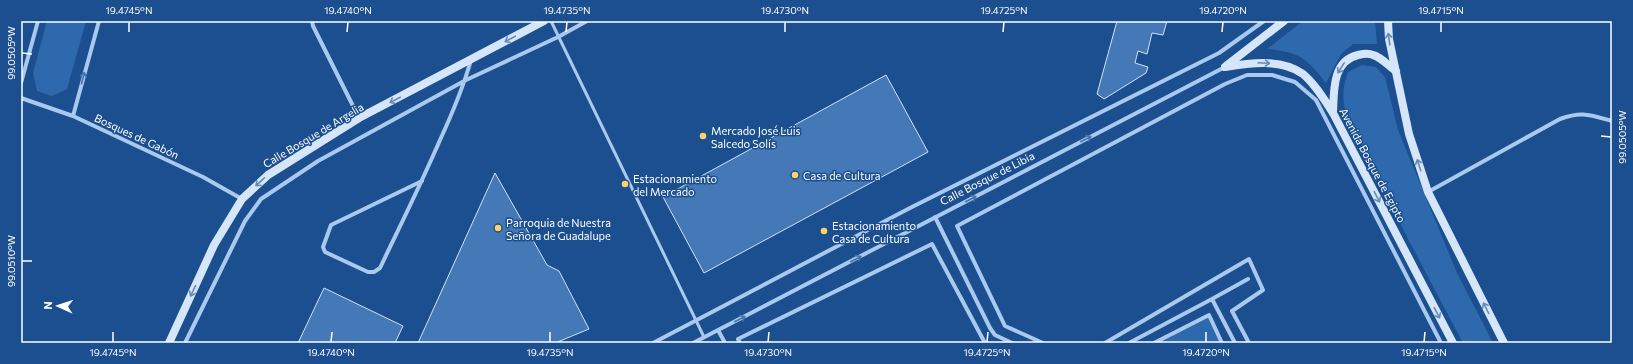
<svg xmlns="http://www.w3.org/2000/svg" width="1633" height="364" font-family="Commissioner,sans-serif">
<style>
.green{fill:#2e69ad}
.building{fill:#4478b7;stroke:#cfe3fa}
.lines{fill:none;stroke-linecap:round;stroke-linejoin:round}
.lane{stroke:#a9c9ee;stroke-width:3}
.street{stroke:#a9c9ee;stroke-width:4}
.secondary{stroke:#d6e6fa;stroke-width:8}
.oneway{stroke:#668bba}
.oneway2{stroke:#4674ac}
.ticks{fill:none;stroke:#fff;stroke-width:1.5}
.poi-dot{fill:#ffd166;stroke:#1b4f8f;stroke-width:1.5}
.labels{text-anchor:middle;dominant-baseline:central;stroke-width:3;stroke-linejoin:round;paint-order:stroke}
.poi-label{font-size:11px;fill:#fff;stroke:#1b4f8f;text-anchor:start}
.street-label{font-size:11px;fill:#fff;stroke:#1b4f8f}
.neatline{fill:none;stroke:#fff;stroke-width:1.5}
.ticks-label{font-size:10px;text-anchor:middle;fill:#fff}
</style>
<rect width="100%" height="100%" fill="#1b4f8f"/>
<path class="green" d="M47,21H86L67,89L52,96L37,91L33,73Z
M1303,21H1375L1377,44H1353L1341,54L1326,83C1305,57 1301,53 1267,49Z
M1362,65L1376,67L1385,77L1398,130L1457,273L1493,343H1463L1407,237L1345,110C1342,95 1343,87 1348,72Z
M1209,315L1222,343H1154Z"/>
<path class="building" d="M1117,21H1167L1163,35L1152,33L1147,54L1138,51L1135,63L1148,67L1146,73L1104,99L1097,94Z
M886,75L928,152L704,273L663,197Z
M495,173L547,265L559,271L589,329L555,343H418Z
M324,288L403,326L395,343H298Z"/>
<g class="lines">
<path class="lane" d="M551,21L704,337"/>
<path class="street" d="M312,21L313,26L359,118
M21,83L38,21
M21,98L73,116L203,177L242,199
M73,116L99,21
M422,181L331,225L323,247L325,252L368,272H374L380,268C400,226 421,184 440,140C452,114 463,88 471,60
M1428,192L1560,119C1582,111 1590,115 1612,121
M935,217L990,328L995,335L1012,343
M1212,299L1235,343
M718,330L725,343
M185,343L245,221L261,199L318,161L466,80L558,37L587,21
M653,343L908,209L1219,53L1264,21
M693,343L1225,67
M740,343L738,339L932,244L985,343
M1043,343L1005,326L957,226L1225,84L1247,75H1272L1295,82L1316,100L1441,343
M1105,343L1249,259L1263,290L1232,311L1249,343
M1129,343L1212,299L1248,279
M1154,343L1209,315L1222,343"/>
<path class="secondary" d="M1388,21L1389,39L1409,134L1428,192L1504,343
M1226,66L1284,21
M1225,67C1249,63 1281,58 1303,74C1315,84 1324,99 1333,113L1453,343
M1333,113C1334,91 1332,61 1358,55C1362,54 1369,53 1373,55C1381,57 1390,67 1396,71
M169,343L214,245L242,199L268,175L359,118L544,21"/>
</g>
<defs><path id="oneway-shaft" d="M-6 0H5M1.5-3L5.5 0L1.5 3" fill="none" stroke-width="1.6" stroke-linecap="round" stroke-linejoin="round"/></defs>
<g class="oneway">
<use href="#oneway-shaft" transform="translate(510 39) rotate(152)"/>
<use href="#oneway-shaft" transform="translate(1389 39) rotate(-98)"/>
<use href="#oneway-shaft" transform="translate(1264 63) rotate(3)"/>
<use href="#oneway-shaft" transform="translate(1341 68) rotate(122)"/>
<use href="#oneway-shaft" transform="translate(395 100) rotate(153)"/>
<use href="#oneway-shaft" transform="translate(1419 165) rotate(-108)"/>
<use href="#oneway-shaft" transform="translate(260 182) rotate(137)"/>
<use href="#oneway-shaft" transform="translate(1377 197) rotate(63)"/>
<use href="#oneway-shaft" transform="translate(193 291) rotate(115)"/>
<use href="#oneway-shaft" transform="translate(1486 308) rotate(-117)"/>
<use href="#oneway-shaft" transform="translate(1437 313) rotate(63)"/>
</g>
<g class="oneway2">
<use href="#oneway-shaft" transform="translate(83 78) rotate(-75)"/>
<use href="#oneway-shaft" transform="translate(1086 139) rotate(-27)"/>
<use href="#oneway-shaft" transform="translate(971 199) rotate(-27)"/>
<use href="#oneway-shaft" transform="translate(856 259) rotate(-27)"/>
<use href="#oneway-shaft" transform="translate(740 319) rotate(-27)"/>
</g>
<path class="ticks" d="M129,32V22M347,32L348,22M566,32L567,22M785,32V22M1003,32L1004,22M1222,32L1223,22M1441,32V22M22,53L32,54M1601,136L1611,137M22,261H32M113,342V332M331,342L332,332M550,342V332M768,342L769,332M987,342L988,332M1206,342V332M1424,342L1425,332"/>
<g class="poi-dot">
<circle cx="703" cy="136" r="4"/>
<circle cx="795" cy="175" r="4"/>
<circle cx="625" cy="184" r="4"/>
<circle cx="498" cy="228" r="4"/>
<circle cx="824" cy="231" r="4"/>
</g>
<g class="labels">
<g class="poi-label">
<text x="711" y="130">Mercado José Luis<tspan x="711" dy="13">Salcedo Solís</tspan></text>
<text x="803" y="175">Casa de Cultura</text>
<text x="633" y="178">Estacionamiento<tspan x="633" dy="13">del Mercado</tspan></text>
<text x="506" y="222">Parroquia de Nuestra<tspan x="506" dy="13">Señora de Guadalupe</tspan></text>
<text x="832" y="225">Estacionamiento<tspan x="832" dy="13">Casa de Cultura</tspan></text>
</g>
<g class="street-label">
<text transform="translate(313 135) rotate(-31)">Calle Bosque de Argelia</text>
<text transform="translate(137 136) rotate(25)">Bosques de Gabón</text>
<text transform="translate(1373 165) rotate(62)">Avenida Bosque de Egipto</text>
<text transform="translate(987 178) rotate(-27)">Calle Bosque de Libia</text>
</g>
</g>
<rect width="1633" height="364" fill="none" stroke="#1b4f8f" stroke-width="44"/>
<g transform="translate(58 306) rotate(273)" stroke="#1b4f8f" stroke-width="3" paint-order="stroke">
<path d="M0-3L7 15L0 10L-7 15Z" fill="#ffffff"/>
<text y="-6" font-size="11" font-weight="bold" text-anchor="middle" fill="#ffffff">N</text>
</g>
<rect x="22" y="22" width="1589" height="320" class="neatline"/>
<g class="ticks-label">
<text x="129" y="14">19.4745°N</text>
<text x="348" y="14">19.4740°N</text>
<text x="567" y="14">19.4735°N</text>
<text x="785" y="14">19.4730°N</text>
<text x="1004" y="14">19.4725°N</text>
<text x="1223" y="14">19.4720°N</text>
<text x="1441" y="14">19.4715°N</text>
<text transform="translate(11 53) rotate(-90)" y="4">99.0505°W</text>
<text transform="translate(1622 137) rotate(-90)" y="4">99.0505°W</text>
<text transform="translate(11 261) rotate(-90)" y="4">99.0510°W</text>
<text x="113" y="356">19.4745°N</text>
<text x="331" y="356">19.4740°N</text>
<text x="550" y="356">19.4735°N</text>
<text x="768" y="356">19.4730°N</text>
<text x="987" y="356">19.4725°N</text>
<text x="1206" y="356">19.4720°N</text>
<text x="1424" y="356">19.4715°N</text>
</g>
</svg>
